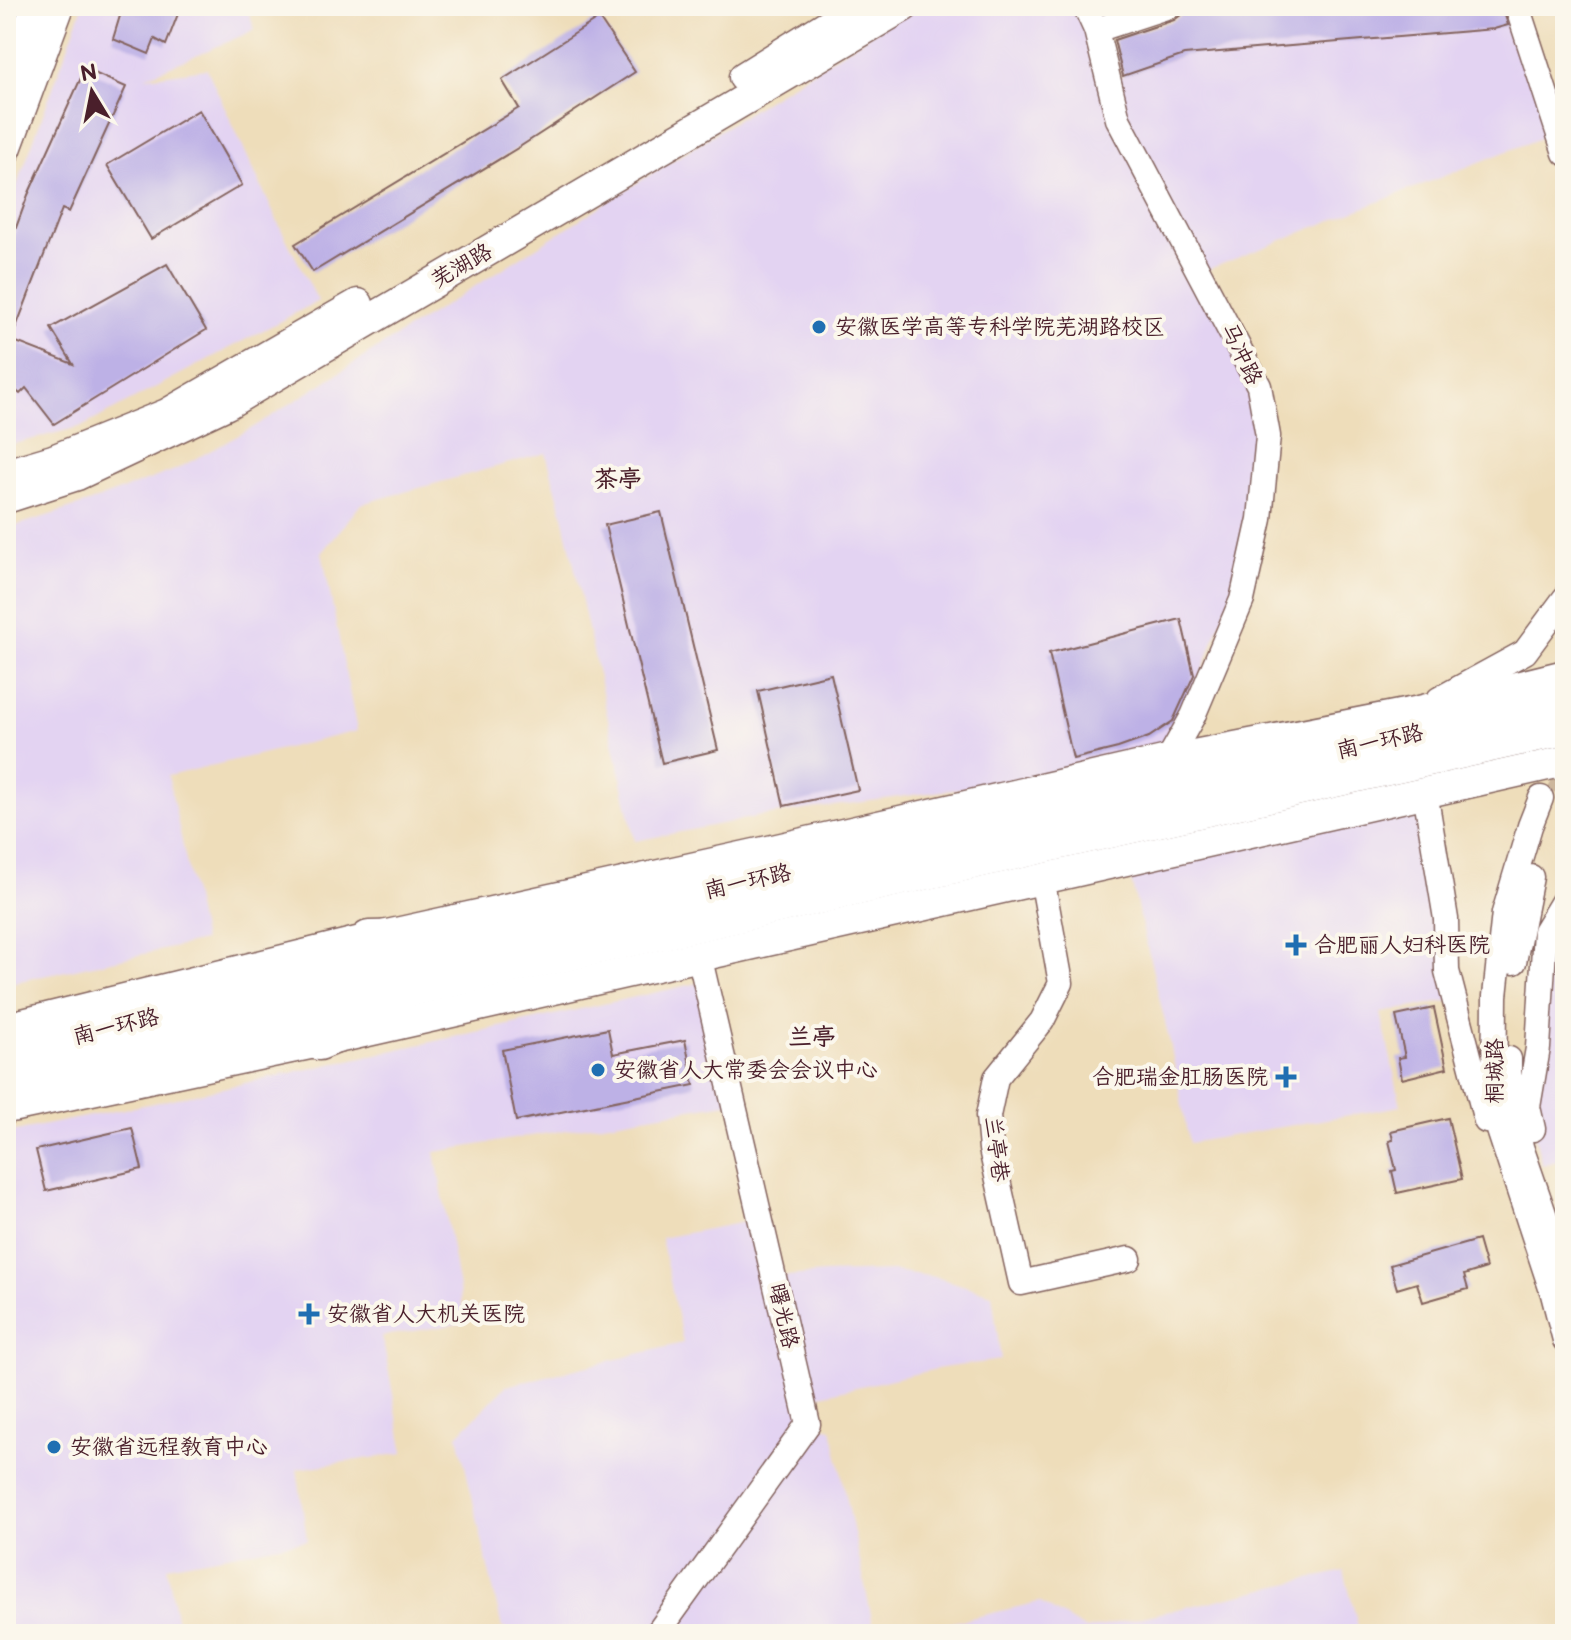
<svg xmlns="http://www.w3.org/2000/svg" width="1571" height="1640" font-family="'Balsamiq Sans','LXGW WenKai TC',sans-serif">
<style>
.built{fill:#e3d3f2}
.building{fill:#bdb1e6}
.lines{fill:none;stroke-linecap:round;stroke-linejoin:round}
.minor-tunnel{stroke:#cdb79d;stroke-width:24;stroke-dasharray:24 12;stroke-linecap:butt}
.minor-casing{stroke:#83625d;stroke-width:27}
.major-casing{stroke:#83625d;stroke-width:33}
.highway-casing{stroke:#83625d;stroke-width:39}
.minor{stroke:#fff;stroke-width:24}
.major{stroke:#fff;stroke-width:30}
.highway{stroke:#fff;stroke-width:36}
.poi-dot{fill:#1f6fb2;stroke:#fbf7ec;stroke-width:3}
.labels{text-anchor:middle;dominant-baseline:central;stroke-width:8;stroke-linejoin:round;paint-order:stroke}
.street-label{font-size:22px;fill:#4a1f2b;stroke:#fbf7ec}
.poi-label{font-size:22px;fill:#4a1f2b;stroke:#fbf7ec;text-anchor:start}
.neighbourhood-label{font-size:24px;font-weight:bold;fill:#4a1f2b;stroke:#fbf7ec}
</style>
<rect width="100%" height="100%" fill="#fbf7ec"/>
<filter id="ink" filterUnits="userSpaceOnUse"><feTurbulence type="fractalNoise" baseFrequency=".0125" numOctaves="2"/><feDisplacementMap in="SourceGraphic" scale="16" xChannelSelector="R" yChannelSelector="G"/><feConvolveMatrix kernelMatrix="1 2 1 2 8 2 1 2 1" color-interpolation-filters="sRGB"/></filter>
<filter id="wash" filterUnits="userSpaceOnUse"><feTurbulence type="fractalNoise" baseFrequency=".006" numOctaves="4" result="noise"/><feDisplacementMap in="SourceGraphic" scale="32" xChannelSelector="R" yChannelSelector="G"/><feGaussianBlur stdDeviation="1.8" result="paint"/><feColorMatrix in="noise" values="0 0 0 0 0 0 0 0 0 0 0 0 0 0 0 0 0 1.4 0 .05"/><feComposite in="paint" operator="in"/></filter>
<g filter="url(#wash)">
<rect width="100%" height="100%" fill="#eeddba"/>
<path class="built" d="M83,6H246L255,30L145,77L207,69L278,223L318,301L83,426L6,446V215Z
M915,6H1169L1096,30L1109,81L1184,55L1494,29L1522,22L1558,131L1199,273L1259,386L1260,519L1168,760L761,816L635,841L563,515L546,453L361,504L322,552L357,731L168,776L203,941L6,984V529L88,503L175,470L254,427Z
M1425,792L1454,1000L1381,1013L1401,1106L1189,1143L1171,1047L1126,859Z
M1565,898V1159L1542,1165L1528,1107L1545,931Z
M703,982L733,1102L435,1152L465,1323L382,1336L404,1453L297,1469L307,1540L167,1566L178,1629L145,1634H6V1133L164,1101Z
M761,1219L775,1277L825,1273L894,1271L935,1277L992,1294L1001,1360L941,1368L803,1399L808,1424L832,1428L875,1634H519L502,1628L458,1435L506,1386L683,1343L661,1238Z
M1344,1571L1360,1634H904L1039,1602L1086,1630Z"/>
<g id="blocks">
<path class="building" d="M123,6H181L166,45L155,39L149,54L113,39Z
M1184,6H1502L1508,25L1494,29L1184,55L1123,76L1114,40L1174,20L1181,15Z
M599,18L635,72L521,146L313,272L295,244L519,108L502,80Z
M85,69L126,87L69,212L62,209L11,340L73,364L51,328L167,264L206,330L54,424L26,388L20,394L6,382V255L28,195Z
M199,110L242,185L151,239L107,165Z
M661,512L718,750L662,763L605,525Z
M1181,619L1194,675L1173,721L1149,737L1118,748L1073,759L1049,653Z
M831,674L858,790L784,806L758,691Z
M1434,1008L1447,1068L1402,1079L1398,1058L1405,1057L1396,1016Z
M608,1029L613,1054L685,1040L694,1085L516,1121L502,1050Z
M1448,1118L1462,1179L1397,1193L1392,1171L1396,1170L1389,1141L1393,1140L1391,1131Z
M132,1128L142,1169L46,1191L36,1150Z
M1478,1240L1486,1268L1464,1275L1468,1289L1423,1302L1417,1283L1397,1289L1390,1265Z"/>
</g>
</g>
<g filter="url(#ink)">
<use href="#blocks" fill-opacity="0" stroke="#83625d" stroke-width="2"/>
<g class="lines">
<path class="minor-tunnel" d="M1559,794L1565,778"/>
<defs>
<path id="minor" d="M1085,6L1096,30L1118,119L1259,386L1268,436L1260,519L1242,600L1193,716L1168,760
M1517,6L1565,153
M1096,30L1169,6
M1439,699L1525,652L1565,598
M1425,792L1446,919L1447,971L1486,1121
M1541,798L1530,826L1504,913L1495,996L1494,1115L1553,1294L1565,1340
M1042,878L1061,983L1042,1021L996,1078L988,1116L991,1149L1021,1283L1129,1259
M1514,962L1531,877
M1509,1059V1075L1521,1147L1560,1260L1565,1284
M1533,1129L1528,1107L1538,1048L1545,931L1565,898
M657,1634L808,1424L699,955"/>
<path id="major" d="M744,77L858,6
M6,85L37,6
M6,149L59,6
M6,474L53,460L167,414L358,304
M6,498L77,475L227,404L904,6
M6,1028L369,939L764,852L1168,760L1415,712L1565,675
M6,1108L319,1042L1565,761"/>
<path id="highway" d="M369,939L424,938
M319,1042L395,1010
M6,1054L380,964L1565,701
M6,1085L385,994L1565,727"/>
</defs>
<use href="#minor" class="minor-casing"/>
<use href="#major" class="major-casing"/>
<use href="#highway" class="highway-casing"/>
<use href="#minor" class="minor"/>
<use href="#major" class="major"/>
<use href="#highway" class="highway"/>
</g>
</g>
<g class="poi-dot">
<circle cx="819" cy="327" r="8"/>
<path d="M1292 933h8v8h8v8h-8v8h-8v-8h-8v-8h8z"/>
<circle cx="598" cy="1070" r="8"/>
<path d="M1282 1065h8v8h8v8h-8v8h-8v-8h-8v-8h8z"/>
<path d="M305 1302h8v8h8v8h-8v8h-8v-8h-8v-8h8z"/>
<circle cx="54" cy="1447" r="8"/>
</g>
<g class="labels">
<g class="street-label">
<text transform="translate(462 266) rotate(-30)">芜湖路</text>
<text transform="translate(1241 354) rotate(64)">马冲路</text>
<text transform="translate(1380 742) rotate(-13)">南一环路</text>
<text transform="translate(748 882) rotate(-13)">南一环路</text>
<text transform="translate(116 1027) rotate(-14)">南一环路</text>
<text transform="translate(1495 1071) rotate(-90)">桐城路</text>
<text transform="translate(996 1149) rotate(83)">兰亭巷</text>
<text transform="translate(783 1316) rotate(77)">曙光路</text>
</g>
<g class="poi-label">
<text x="835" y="327">安徽医学高等专科学院芜湖路校区</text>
<text x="1314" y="945">合肥丽人妇科医院</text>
<text x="614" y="1070">安徽省人大常委会会议中心</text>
<text x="1268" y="1077" text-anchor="end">合肥瑞金肛肠医院</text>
<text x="327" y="1314">安徽省人大机关医院</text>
<text x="70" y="1447">安徽省远程教育中心</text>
</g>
<g class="neighbourhood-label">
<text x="618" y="479">茶亭</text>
<text x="812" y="1037">兰亭</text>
</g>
</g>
<rect width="1571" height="1640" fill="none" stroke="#fbf7ec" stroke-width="32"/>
<g transform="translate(92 92) rotate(350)" stroke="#fbf7ec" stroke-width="6" paint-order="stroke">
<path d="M0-6L14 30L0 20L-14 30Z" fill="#4a1f2b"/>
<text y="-12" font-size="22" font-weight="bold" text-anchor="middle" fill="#4a1f2b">N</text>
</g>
</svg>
